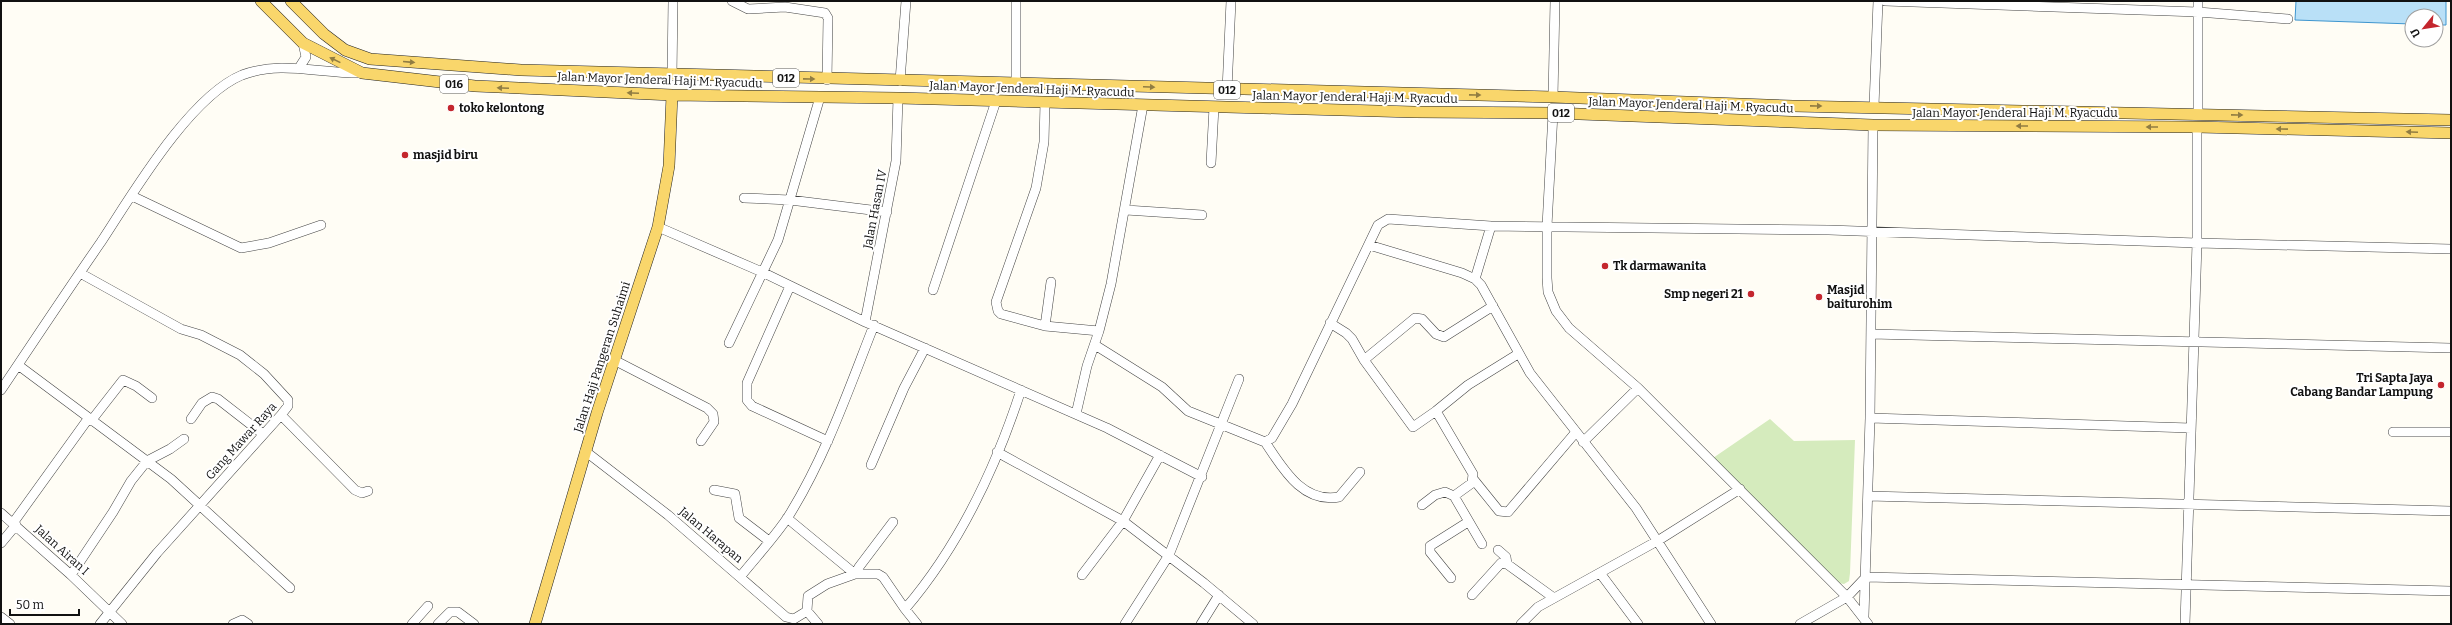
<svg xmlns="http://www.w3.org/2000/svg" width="2452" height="625" font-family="Bitter,serif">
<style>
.green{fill:#d5ebbd}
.water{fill:#b9e0f7;stroke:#3f96cf}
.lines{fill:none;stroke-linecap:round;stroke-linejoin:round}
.minor-casing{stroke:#444;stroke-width:10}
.major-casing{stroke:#222;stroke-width:12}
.minor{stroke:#fff;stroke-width:9}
.major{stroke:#f9d66b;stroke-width:11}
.oneway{fill:#917d42}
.poi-dot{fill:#c4262e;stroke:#fff;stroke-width:1.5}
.labels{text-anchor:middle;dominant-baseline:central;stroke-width:4;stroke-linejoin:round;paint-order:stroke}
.shield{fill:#fff;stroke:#585858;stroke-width:1}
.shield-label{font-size:11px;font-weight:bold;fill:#111}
.street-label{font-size:12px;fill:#111;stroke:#fff}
.poi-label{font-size:12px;font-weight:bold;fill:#111;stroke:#fff;text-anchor:start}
</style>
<rect width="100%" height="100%" fill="#fffdf5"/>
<path class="green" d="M1770,419L1794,441L1855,440L1850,573L1849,581L1844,584L1838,583L1713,458Z"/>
<path class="water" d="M2296,1H2446V25H2436V16H2412V24L2295,20Z"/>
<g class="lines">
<defs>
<path id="minor" d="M732,1L748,9L785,7L825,13L828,18L827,80
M1885,1L2198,12L2288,19
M299,68L306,57L303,43
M672,76L673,1
M900,81L906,1
M1016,83V1
M1227,90L1231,1
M1553,97L1555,1
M1045,102L1044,142L1036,188L996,302L998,311L1001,314L1045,326
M1874,106L1878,1
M1553,113L1547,226V278L1548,292L1556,311L1569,328L1638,388L1847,597L1868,624
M2198,114V1
M1211,163L1214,107
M132,196L241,248L269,243L321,225
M744,198L790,200L887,212
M1126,210L1202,215
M658,227L762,272L865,322L1107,428L1202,477
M1369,245L1462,273L1475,279L1481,285L1530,373L1636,508L1711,624
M80,273L181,329L201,335L240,355L264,374L288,400V406L281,415L157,553L100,624
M1475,279L1491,226
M1051,282L1045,326L1099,331L1111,284L1143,105
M790,286L747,383V400L752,406L828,441
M933,290L996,101
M865,322L896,161L898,98
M1330,323L1346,333L1352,339L1364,360L1413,427L1436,411L1468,385L1518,354
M1871,334L2451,348
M729,343L778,240L820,97
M1095,345L1162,387L1188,411L1265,442L1272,438L1292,404L1378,225L1388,219L1491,226L1829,230L2197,243L2451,249
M614,360L707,408L713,414L714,422L701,441
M1364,360L1415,318L1422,319L1436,334L1444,337L1493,306
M18,365L171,479L290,588
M1,390C34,341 67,291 101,242C132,195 189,97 242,75C281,60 321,74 362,73
M1436,411L1473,474L1472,483L1454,496L1482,544
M1076,414L1087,366L1099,331
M281,415L355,490L362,493L368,491
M1870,418L2191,428
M191,419L202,403L212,397L218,399L263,434
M91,421L123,380L136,386L152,398
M2393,432H2451
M1265,442C1282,467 1302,504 1339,497L1360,472
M1583,442L1638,388
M585,451L668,515L786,617L794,619L807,611L818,624
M997,452L1123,521L1204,583L1253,624
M871,465L904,388L925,348
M1474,480L1499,511L1508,512L1576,432
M714,490L735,494L739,518L769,541
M1868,496L2451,511
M1422,505L1435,495L1445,492L1454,496
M1,513L71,575L122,624
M787,518L855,574H878L883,577L905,609C959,546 996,467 1021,390
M13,523L88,419
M1,543L16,525
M1498,550L1506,557L1507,564L1554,598
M1600,573L1638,624
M71,575L113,512L131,481L147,461L170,449L184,439
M1082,575L1123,521L1160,455
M740,577C756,557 774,538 788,517C825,458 848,391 874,325
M1451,578L1430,552V546L1468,522
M1472,595L1501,563L1507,564
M905,609L917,624
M807,611L808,596L827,584L855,574L859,567L893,522
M1864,616L1870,418L1873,125
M1,617L10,624
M233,624L242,620L248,624
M412,624L428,606
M438,624L450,612H458L474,624
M1125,624L1169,555L1239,379
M1201,624L1219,595
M1521,624L1538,607L1659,540L1740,489
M1800,624L1847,597L1866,577L2451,591
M2185,624L2197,243V127"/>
<path id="major" d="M261,1L303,43L362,73L475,86L672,95L898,98L1414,112L1553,113L1873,125L2197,127L2451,133
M291,1L324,34L345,50L370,59L521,70L1553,97L1793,106L2451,120
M535,624L597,413L658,227L669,166L672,95"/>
</defs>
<use href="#minor" class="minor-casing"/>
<use href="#major" class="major-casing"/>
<use href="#minor" class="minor"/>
<use href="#major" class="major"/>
</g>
<defs><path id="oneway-solid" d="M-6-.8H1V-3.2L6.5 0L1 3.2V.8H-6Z"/></defs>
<g class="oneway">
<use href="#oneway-solid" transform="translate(335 60) rotate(-154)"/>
<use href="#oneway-solid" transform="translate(409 62) rotate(5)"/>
<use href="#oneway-solid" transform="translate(809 79) rotate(1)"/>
<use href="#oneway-solid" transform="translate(1149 87) rotate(2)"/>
<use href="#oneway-solid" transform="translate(503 88) rotate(-177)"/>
<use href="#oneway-solid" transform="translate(633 93) rotate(-178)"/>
<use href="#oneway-solid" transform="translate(1475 95) rotate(1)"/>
<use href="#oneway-solid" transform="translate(1816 106) rotate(1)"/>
<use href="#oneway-solid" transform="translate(2237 115) rotate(1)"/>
<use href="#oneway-solid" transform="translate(2022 126) rotate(-180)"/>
<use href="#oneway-solid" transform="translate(2152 127) rotate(-180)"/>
<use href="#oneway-solid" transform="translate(2282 129) rotate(-179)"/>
<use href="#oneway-solid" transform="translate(2412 132) rotate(-178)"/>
</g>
<g class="poi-dot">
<circle cx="451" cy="108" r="4"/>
<circle cx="405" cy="155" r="4"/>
<circle cx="1605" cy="266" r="4"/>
<circle cx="1751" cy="294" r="4"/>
<circle cx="1819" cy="297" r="4"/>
<circle cx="2441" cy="385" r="4"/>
</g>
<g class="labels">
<g class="shield">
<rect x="773" y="69" width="26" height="18" rx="3"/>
<rect x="440" y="75" width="28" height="18" rx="3"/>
<rect x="1214" y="81" width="26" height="18" rx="3"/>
<rect x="1548" y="104" width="26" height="18" rx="3"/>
</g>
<g class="shield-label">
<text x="786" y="78">012</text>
<text x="454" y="84">016</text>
<text x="1227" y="90">012</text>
<text x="1561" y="113">012</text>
</g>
<g class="street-label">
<text transform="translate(660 80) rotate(2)">Jalan Mayor Jenderal Haji M. Ryacudu</text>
<text transform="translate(1032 89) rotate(2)">Jalan Mayor Jenderal Haji M. Ryacudu</text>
<text transform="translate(1355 97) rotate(1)">Jalan Mayor Jenderal Haji M. Ryacudu</text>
<text transform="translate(1691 105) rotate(2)">Jalan Mayor Jenderal Haji M. Ryacudu</text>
<text x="2015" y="113">Jalan Mayor Jenderal Haji M. Ryacudu</text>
<text transform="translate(875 209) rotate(-79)">Jalan Hasan IV</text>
<text transform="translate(602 357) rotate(-72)">Jalan Haji Pangeran Suhaimi</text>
<text transform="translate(241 441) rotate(-48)">Gang Mawar Raya</text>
<text transform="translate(711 535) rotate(40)">Jalan Harapan</text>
<text transform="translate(62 550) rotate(42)">Jalan Airan I</text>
</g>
<g class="poi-label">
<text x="459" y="108">toko kelontong</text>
<text x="413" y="155">masjid biru</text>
<text x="1613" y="266">Tk darmawanita</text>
<text x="1827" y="290">Masjid<tspan x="1827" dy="14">baiturohim</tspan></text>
<text x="1743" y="294" text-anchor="end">Smp negeri 21</text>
<text x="2433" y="378" text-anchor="end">Tri Sapta Jaya<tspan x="2433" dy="14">Cabang Bandar Lampung</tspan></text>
</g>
</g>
<rect width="2452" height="625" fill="none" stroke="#111111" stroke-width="4"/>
<g transform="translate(2424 28) rotate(240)"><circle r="19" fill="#ffffff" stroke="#a0a0a0"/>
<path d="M0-3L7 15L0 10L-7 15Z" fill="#c4262e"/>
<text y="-6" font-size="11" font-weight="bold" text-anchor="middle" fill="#111111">U</text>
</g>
<path d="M10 609v6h69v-6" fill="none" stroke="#111111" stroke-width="2"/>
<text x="16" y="609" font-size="12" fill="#111111" stroke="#ffffff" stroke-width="3" paint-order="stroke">50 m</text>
</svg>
